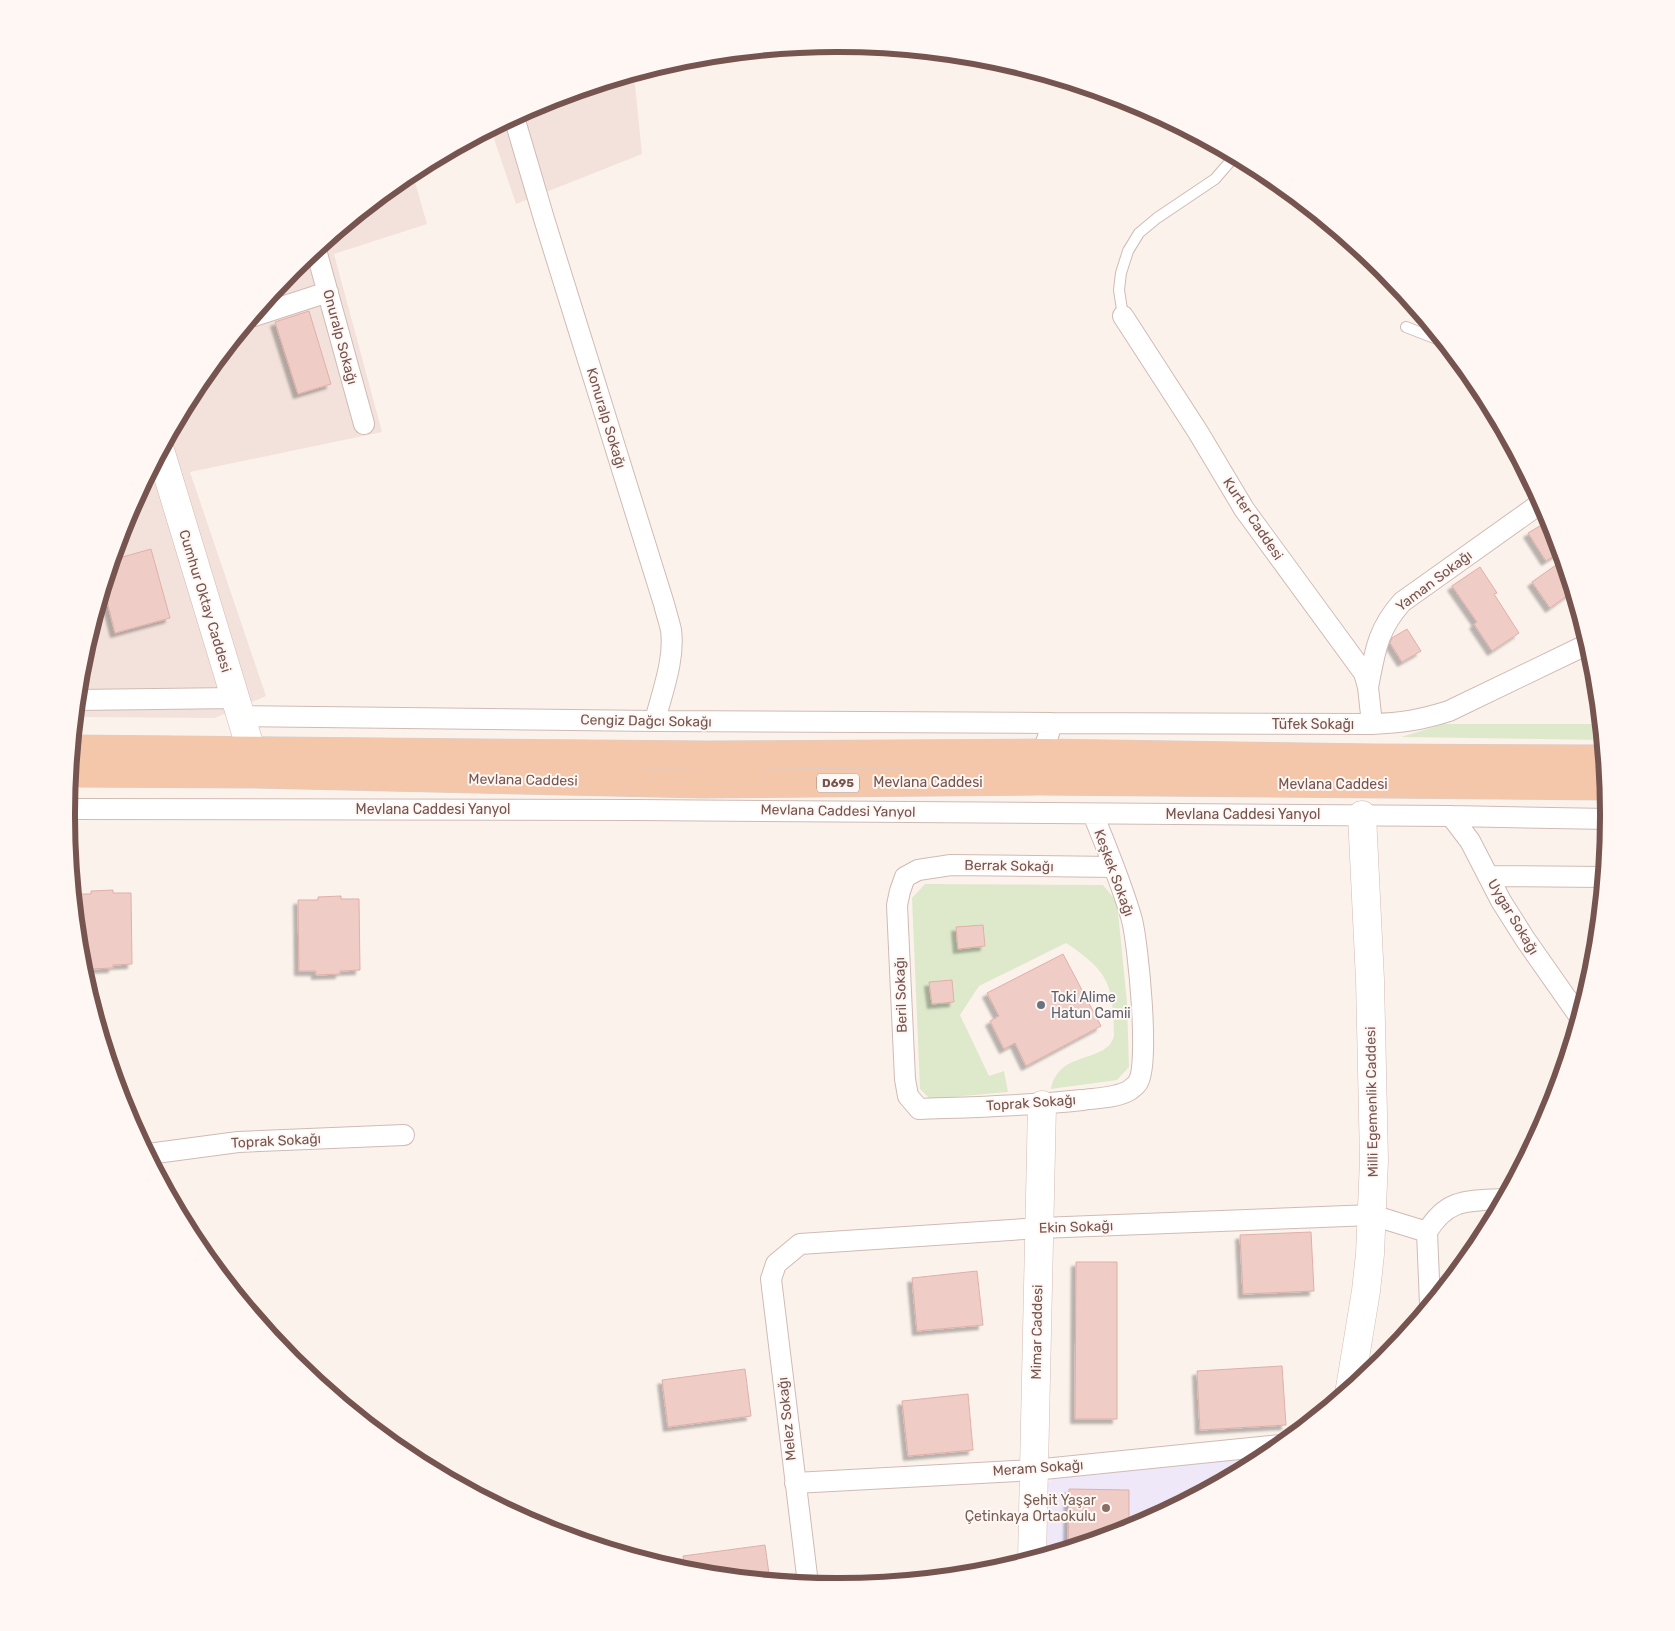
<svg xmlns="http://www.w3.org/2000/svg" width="1675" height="1631" font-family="Rubik,sans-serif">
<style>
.residential{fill:#f3e2db}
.education{fill:#efe8f8}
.green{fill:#dee9cb}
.building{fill:#efccc6;stroke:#e1afa7;filter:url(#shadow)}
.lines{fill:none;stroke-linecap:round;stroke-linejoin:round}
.lane-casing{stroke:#d0bab4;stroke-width:12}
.street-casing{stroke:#d0bab4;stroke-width:22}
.secondary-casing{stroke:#d3b9b2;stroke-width:29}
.primary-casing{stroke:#d9cfce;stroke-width:29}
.lane{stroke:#fff;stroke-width:10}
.street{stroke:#fff;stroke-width:20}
.secondary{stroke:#fff;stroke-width:28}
.primary{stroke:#f4c7aa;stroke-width:28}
.worship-dot{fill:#6b7280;stroke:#fef7f3;stroke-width:2}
.education-dot{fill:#8d6e63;stroke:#fef7f3;stroke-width:2}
.labels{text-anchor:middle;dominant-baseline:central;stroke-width:4;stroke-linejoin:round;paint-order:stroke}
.shield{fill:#fef7f3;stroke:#9f8581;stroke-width:1}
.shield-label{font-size:12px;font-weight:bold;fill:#765450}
.street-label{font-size:14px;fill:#765450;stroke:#fef7f3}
.worship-label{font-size:14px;fill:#5b616d;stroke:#fef7f3;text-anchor:start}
.education-label{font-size:14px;fill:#785e54;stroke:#fef7f3;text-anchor:end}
.rim{fill:none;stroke:#765450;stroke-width:6}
</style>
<defs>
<filter id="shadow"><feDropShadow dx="-4.5" dy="4.5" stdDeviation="1" flood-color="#0004"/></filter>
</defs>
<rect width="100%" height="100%" fill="#fcf2ec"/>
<path class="residential" d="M634,75L642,154L516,204L491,130L542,102Z
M412,172L427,224L334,254L382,432L190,472L266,696L215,718L75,717L81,665L125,520L196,387L292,270Z"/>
<path class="education" d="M1265,1458L1133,1529L1041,1556L1043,1488L1059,1473Z"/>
<path class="green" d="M1444,724H1600L1602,740L1401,737Z
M925,884L1103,885L1117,902L1127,1003L1129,1067L1117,1080L1051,1089C1059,1049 1107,1064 1114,1036C1113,985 1110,972 1066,943L979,986L960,1015L989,1076L1004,1071L1008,1092L930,1099L920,1089L912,898Z"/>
<path class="building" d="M309,311L331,384L298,394L275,322Z
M1550,520L1560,552L1546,561L1528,533Z
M151,549L170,618L115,633L104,589L112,560Z
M1559,563L1567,575L1572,592L1550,608L1532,582Z
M1480,567L1497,593L1494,594L1519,633L1492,651L1474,624L1477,622L1452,586Z
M1407,629L1421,651L1402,662L1390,643L1392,638Z
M113,890V893H131L132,964L113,965V968L89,969V965H80L73,894H91V891Z
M341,896V899H359L360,970L340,971V974L316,975V971H299L298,900H318V897Z
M983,925L985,946L958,949L956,927Z
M1063,954L1101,1026L1026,1066L1015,1043L1004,1049L990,1021L999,1016L987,993Z
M952,980L954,1002L932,1004L929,982Z
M1311,1232L1314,1291L1243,1294L1240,1235Z
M1076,1262H1117V1419H1075Z
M977,1271L983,1325L917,1331L912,1278Z
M1282,1366L1286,1425L1200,1430L1197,1371Z
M745,1369L751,1416L668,1427L662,1380Z
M968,1394L973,1450L908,1456L902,1401Z
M1069,1489L1129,1490V1530L1068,1548Z
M765,1545L770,1581L685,1572L683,1556Z"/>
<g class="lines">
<defs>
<path id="lane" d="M1123,316L1119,290L1121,273L1128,251L1139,233L1157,218L1215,179L1234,157
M1406,327L1442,341"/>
<path id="street" d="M514,117L545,222L664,604C666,612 669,621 671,630C675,660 662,692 655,721
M316,250L364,424
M254,316L328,292
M1123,316L1198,432L1244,509L1364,673L1368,687L1372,724
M1368,687C1375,652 1377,630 1402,602L1541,503
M77,700L235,698
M240,716L655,721L1052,723
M1043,753L1052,723L1372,724C1401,723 1421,720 1449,711L1588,644
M66,809L636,810L1451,816L1609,819
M1093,814C1107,849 1122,884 1132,920C1138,944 1150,1064 1138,1082C1137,1085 1132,1088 1130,1090C1117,1098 1097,1098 1082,1100C1028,1106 974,1107 919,1109L908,1096L905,1079L897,905L900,891L905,877L918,870L951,865L1114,867
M1451,816L1470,841L1501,901L1525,939L1579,1016
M1488,876L1603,877
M148,1154L238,1142L404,1135
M1427,1232L1430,1304
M795,1483L1034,1470L1280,1445
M808,1584L771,1279L776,1264L800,1244L1040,1228L1372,1215L1427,1232C1447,1198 1468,1201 1503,1199"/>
<path id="secondary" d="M161,453L251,750
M1350,1388L1366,1291L1370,1254L1374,1160L1370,980L1362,815
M1032,1559L1042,1105"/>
<path id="primary" d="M72,749L706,755L1043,753L1375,758L1604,759
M70,773L256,774L703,784L1041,781L1606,786"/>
</defs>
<use href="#lane" class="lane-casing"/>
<use href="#street" class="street-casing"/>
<use href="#secondary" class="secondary-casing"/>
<use href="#primary" class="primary-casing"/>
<use href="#lane" class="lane"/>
<use href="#street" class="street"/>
<use href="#secondary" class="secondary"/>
<use href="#primary" class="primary"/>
</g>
<circle class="worship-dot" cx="1041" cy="1005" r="5"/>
<circle class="education-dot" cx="1106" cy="1508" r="5"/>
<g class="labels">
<rect class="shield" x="817" y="773.5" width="42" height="19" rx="4"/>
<g class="shield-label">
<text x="838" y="783">D695</text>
</g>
<g class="street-label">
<text transform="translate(340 337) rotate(75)">Onuralp Sokağı</text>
<text transform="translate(606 418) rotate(73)">Konuralp Sokağı</text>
<text transform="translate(1253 519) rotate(56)">Kurter Caddesi</text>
<text transform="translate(1434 581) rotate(-37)">Yaman Sokağı</text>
<text transform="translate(205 601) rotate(73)">Cumhur Oktay Caddesi</text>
<text transform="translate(646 721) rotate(1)">Cengiz Dağcı Sokağı</text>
<text x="1313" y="724">Tüfek Sokağı</text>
<text transform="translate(523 780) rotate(1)">Mevlana Caddesi</text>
<text x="928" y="782">Mevlana Caddesi</text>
<text x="1333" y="784">Mevlana Caddesi</text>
<text x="433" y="809">Mevlana Caddesi Yanyol</text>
<text transform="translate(838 811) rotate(1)">Mevlana Caddesi Yanyol</text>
<text x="1243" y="814">Mevlana Caddesi Yanyol</text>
<text transform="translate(1009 866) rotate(1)">Berrak Sokağı</text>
<text transform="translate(1114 873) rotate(70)">Keşkek Sokağı</text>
<text transform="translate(1513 917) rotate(59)">Uygar Sokağı</text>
<text transform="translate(901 995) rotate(-92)">Beril Sokağı</text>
<text transform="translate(1372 1102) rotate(-91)">Milli Egemenlik Caddesi</text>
<text transform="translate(1031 1103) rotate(-4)">Toprak Sokağı</text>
<text transform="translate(276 1141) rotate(-3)">Toprak Sokağı</text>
<text transform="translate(1076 1227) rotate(-2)">Ekin Sokağı</text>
<text transform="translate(1037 1332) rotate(-89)">Mimar Caddesi</text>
<text transform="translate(787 1419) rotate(-96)">Melez Sokağı</text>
<text transform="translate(1038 1468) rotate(-4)">Meram Sokağı</text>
</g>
<g class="worship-label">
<text x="1051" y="997">Toki Alime<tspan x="1051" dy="16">Hatun Camii</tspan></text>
</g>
<g class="education-label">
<text x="1096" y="1500">Şehit Yaşar<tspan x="1096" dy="16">Çetinkaya Ortaokulu</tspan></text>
</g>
</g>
<path d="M0 0H1675V1631H0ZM837 52H838A762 762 0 0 1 1600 814V816A762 762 0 0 1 838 1578H837A762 762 0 0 1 75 816V814A762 762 0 0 1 837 52Z" fill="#fef7f3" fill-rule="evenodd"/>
<path class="rim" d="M837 52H838A762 762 0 0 1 1600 814V816A762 762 0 0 1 838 1578H837A762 762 0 0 1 75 816V814A762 762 0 0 1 837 52Z"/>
</svg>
